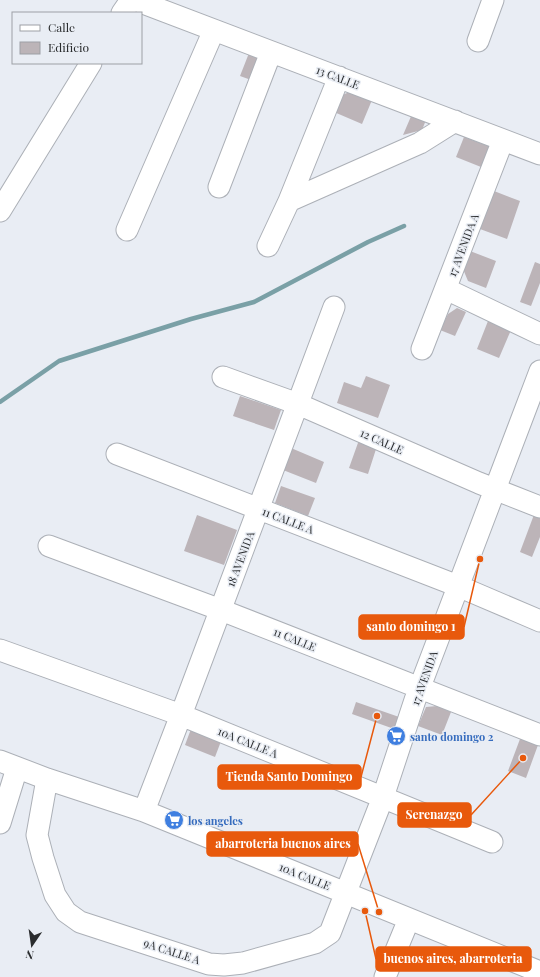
<svg xmlns="http://www.w3.org/2000/svg" width="540" height="977" font-family="'Playfair Display',serif">
<style>
.lines{fill:none;stroke-linecap:round;stroke-linejoin:round}
.stream{stroke:#7aa0a6;stroke-width:4.5}
.building{fill:#bcb4b8}
.minor-casing{stroke:#acb0b7;stroke-width:23}
.minor{stroke:#fff;stroke-width:21}
.labels{text-anchor:middle;dominant-baseline:central;stroke-width:3;stroke-linejoin:round;paint-order:stroke}
.street-label{font-size:11px;fill:#2a2c2e;stroke:#e9edf4}
.shop-label{font-size:11px;font-weight:bold;fill:#366cbe;stroke:#e9edf4;text-anchor:start}
.leader{fill:none;stroke:#e8590c;stroke-width:1.5}
.callout-dot{fill:#e8590c;stroke:#e9edf4;stroke-width:1.5}
.callout{fill:#e8590c;stroke:#e8590c;stroke-width:1.5}
.callout-label{font-size:12px;text-anchor:middle;font-weight:bold;fill:#fff}
</style>
<rect width="100%" height="100%" fill="#e9edf4"/>
<g class="lines">
<path class="stream" d="M0,402L59,361L191,319L254,302L368,242L404,226"/>
</g>
<path class="building" d="M249,53L266,60L257,82L240,76Z
M352,91L372,100L362,124L334,112L342,95Z
M412,114L426,120L422,130L403,135Z
M464,137L488,146L491,156L486,169L456,157Z
M494,191L520,201L507,239L480,229Z
M470,251L496,261L486,288L468,281L463,269Z
M535,262L540,264V283L531,306L520,302Z
M457,308L466,312L455,336L440,330L448,314Z
M488,321L511,330L499,358L477,349Z
M366,376L390,385L378,418L337,403L344,382L361,388Z
M240,396L281,410L274,430L233,416Z
M359,440L377,446L368,474L349,468Z
M291,448L324,462L316,483L283,470Z
M281,486L315,498L308,516L275,503Z
M535,512L540,514V537L532,557L520,552Z
M197,515L237,530L224,565L184,551Z
M356,702L402,718L397,730L352,714Z
M437,706L451,712L442,735L418,726L426,707Z
M191,729L223,736L215,757L185,745Z
M520,739L538,745L526,778L508,771Z"/>
<g class="lines">
<defs>
<path id="minor" d="M135,0L540,154
M122,13L131,0
M478,41L493,0
M219,187L271,52
M289,201L420,143L455,121
M0,211L91,63
M127,230L214,30
M268,246L289,201L339,77
M446,289L540,334
M422,349L503,140
M223,377L298,404L479,483L540,507
M117,454L458,586L540,621
M49,546L221,610L540,735
M0,650L181,715L492,842
M0,761L47,779L144,811L540,972
M47,779L37,835L43,858L55,895L66,912L80,922L209,964L224,965L243,963L315,943L330,933L383,797L415,700L540,371
M144,811L181,715L334,307
M0,823L17,768
M385,977L409,919"/>
</defs>
<use href="#minor" class="minor-casing"/>
<use href="#minor" class="minor"/>
</g>
<defs>
<symbol id="supermarket-disc" viewBox="-11 -11 22 22"><circle r="9.5" fill="#3f7fe0" stroke="#e9edf4"/><path d="M-6-5.5h2.5l.6 2H6L4.5 2H-2.5L-4.4-4H-6ZM-1.5 3.2a1.3 1.3 0 1 0 .1 0ZM3 3.2a1.3 1.3 0 1 0 .1 0Z" fill="#fff"/></symbol>
</defs>
<g fill-rule="evenodd">
<use href="#supermarket-disc" x="385" y="725" width="22" height="22"/>
<use href="#supermarket-disc" x="163" y="809" width="22" height="22"/>
</g>
<g class="labels">
<g class="street-label">
<text transform="translate(338 77) rotate(21)">13 CALLE</text>
<text transform="translate(463 245) rotate(-69)">17 AVENIDA A</text>
<text transform="translate(382 441) rotate(24)">12 CALLE</text>
<text transform="translate(288 520) rotate(21)">11 CALLE A</text>
<text transform="translate(240 559) rotate(-69)">18 AVENIDA</text>
<text transform="translate(295 639) rotate(22)">11 CALLE</text>
<text transform="translate(424 678) rotate(-70)">17 AVENIDA</text>
<text transform="translate(248 742) rotate(22)">10A CALLE A</text>
<text transform="translate(305 876) rotate(22)">10A CALLE</text>
<text transform="translate(172 951) rotate(18)">9A CALLE A</text>
</g>
<g class="shop-label">
<text x="410" y="736">santo domingo 2</text>
<text x="188" y="820">los angeles</text>
</g>
</g>
<path class="leader" d="M480 559L464 627M377 716L361 777M523 758L471 815M379 912L358 844M365 911L376 959"/>
<g class="callout-dot">
<circle cx="480" cy="559" r="4"/>
<circle cx="377" cy="716" r="4"/>
<circle cx="523" cy="758" r="4"/>
<circle cx="379" cy="912" r="4"/>
<circle cx="365" cy="911" r="4"/>
</g>
<g class="callout">
<rect x="359" y="615" width="105" height="24" rx="4"/>
<rect x="218" y="765" width="143" height="24" rx="4"/>
<rect x="398" y="803" width="73" height="24" rx="4"/>
<rect x="207" y="832" width="151" height="24" rx="4"/>
<rect x="376" y="947" width="155" height="24" rx="4"/>
</g>
<g class="callout-label">
<text x="411" y="631">santo domingo 1</text>
<text x="289" y="781">Tienda Santo Domingo</text>
<text x="434" y="819">Serenazgo</text>
<text x="283" y="848">abarroteria buenos aires</text>
<text x="453" y="963">buenos aires, abarroteria</text>
</g>
<rect x="12" y="12" width="130" height="52" fill="#e9edf4" stroke="#9da0a5"/>
<rect x="20" y="25" width="20" height="6" fill="#ffffff" stroke="#9da0a5"/>
<text x="48" y="32" font-size="12" fill="#2a2c2e">Calle</text>
<rect x="20" y="42" width="20" height="12" fill="#bcb4b8" stroke="#9da0a5"/>
<text x="48" y="52" font-size="12" fill="#2a2c2e">Edificio</text>
<g transform="translate(32 945) rotate(193)" stroke="#e9edf4" stroke-width="3" paint-order="stroke">
<path d="M0-3L7 15L0 10L-7 15Z" fill="#2a2c2e"/>
<text y="-6" font-size="11" font-weight="bold" text-anchor="middle" fill="#2a2c2e">N</text>
</g>
</svg>
